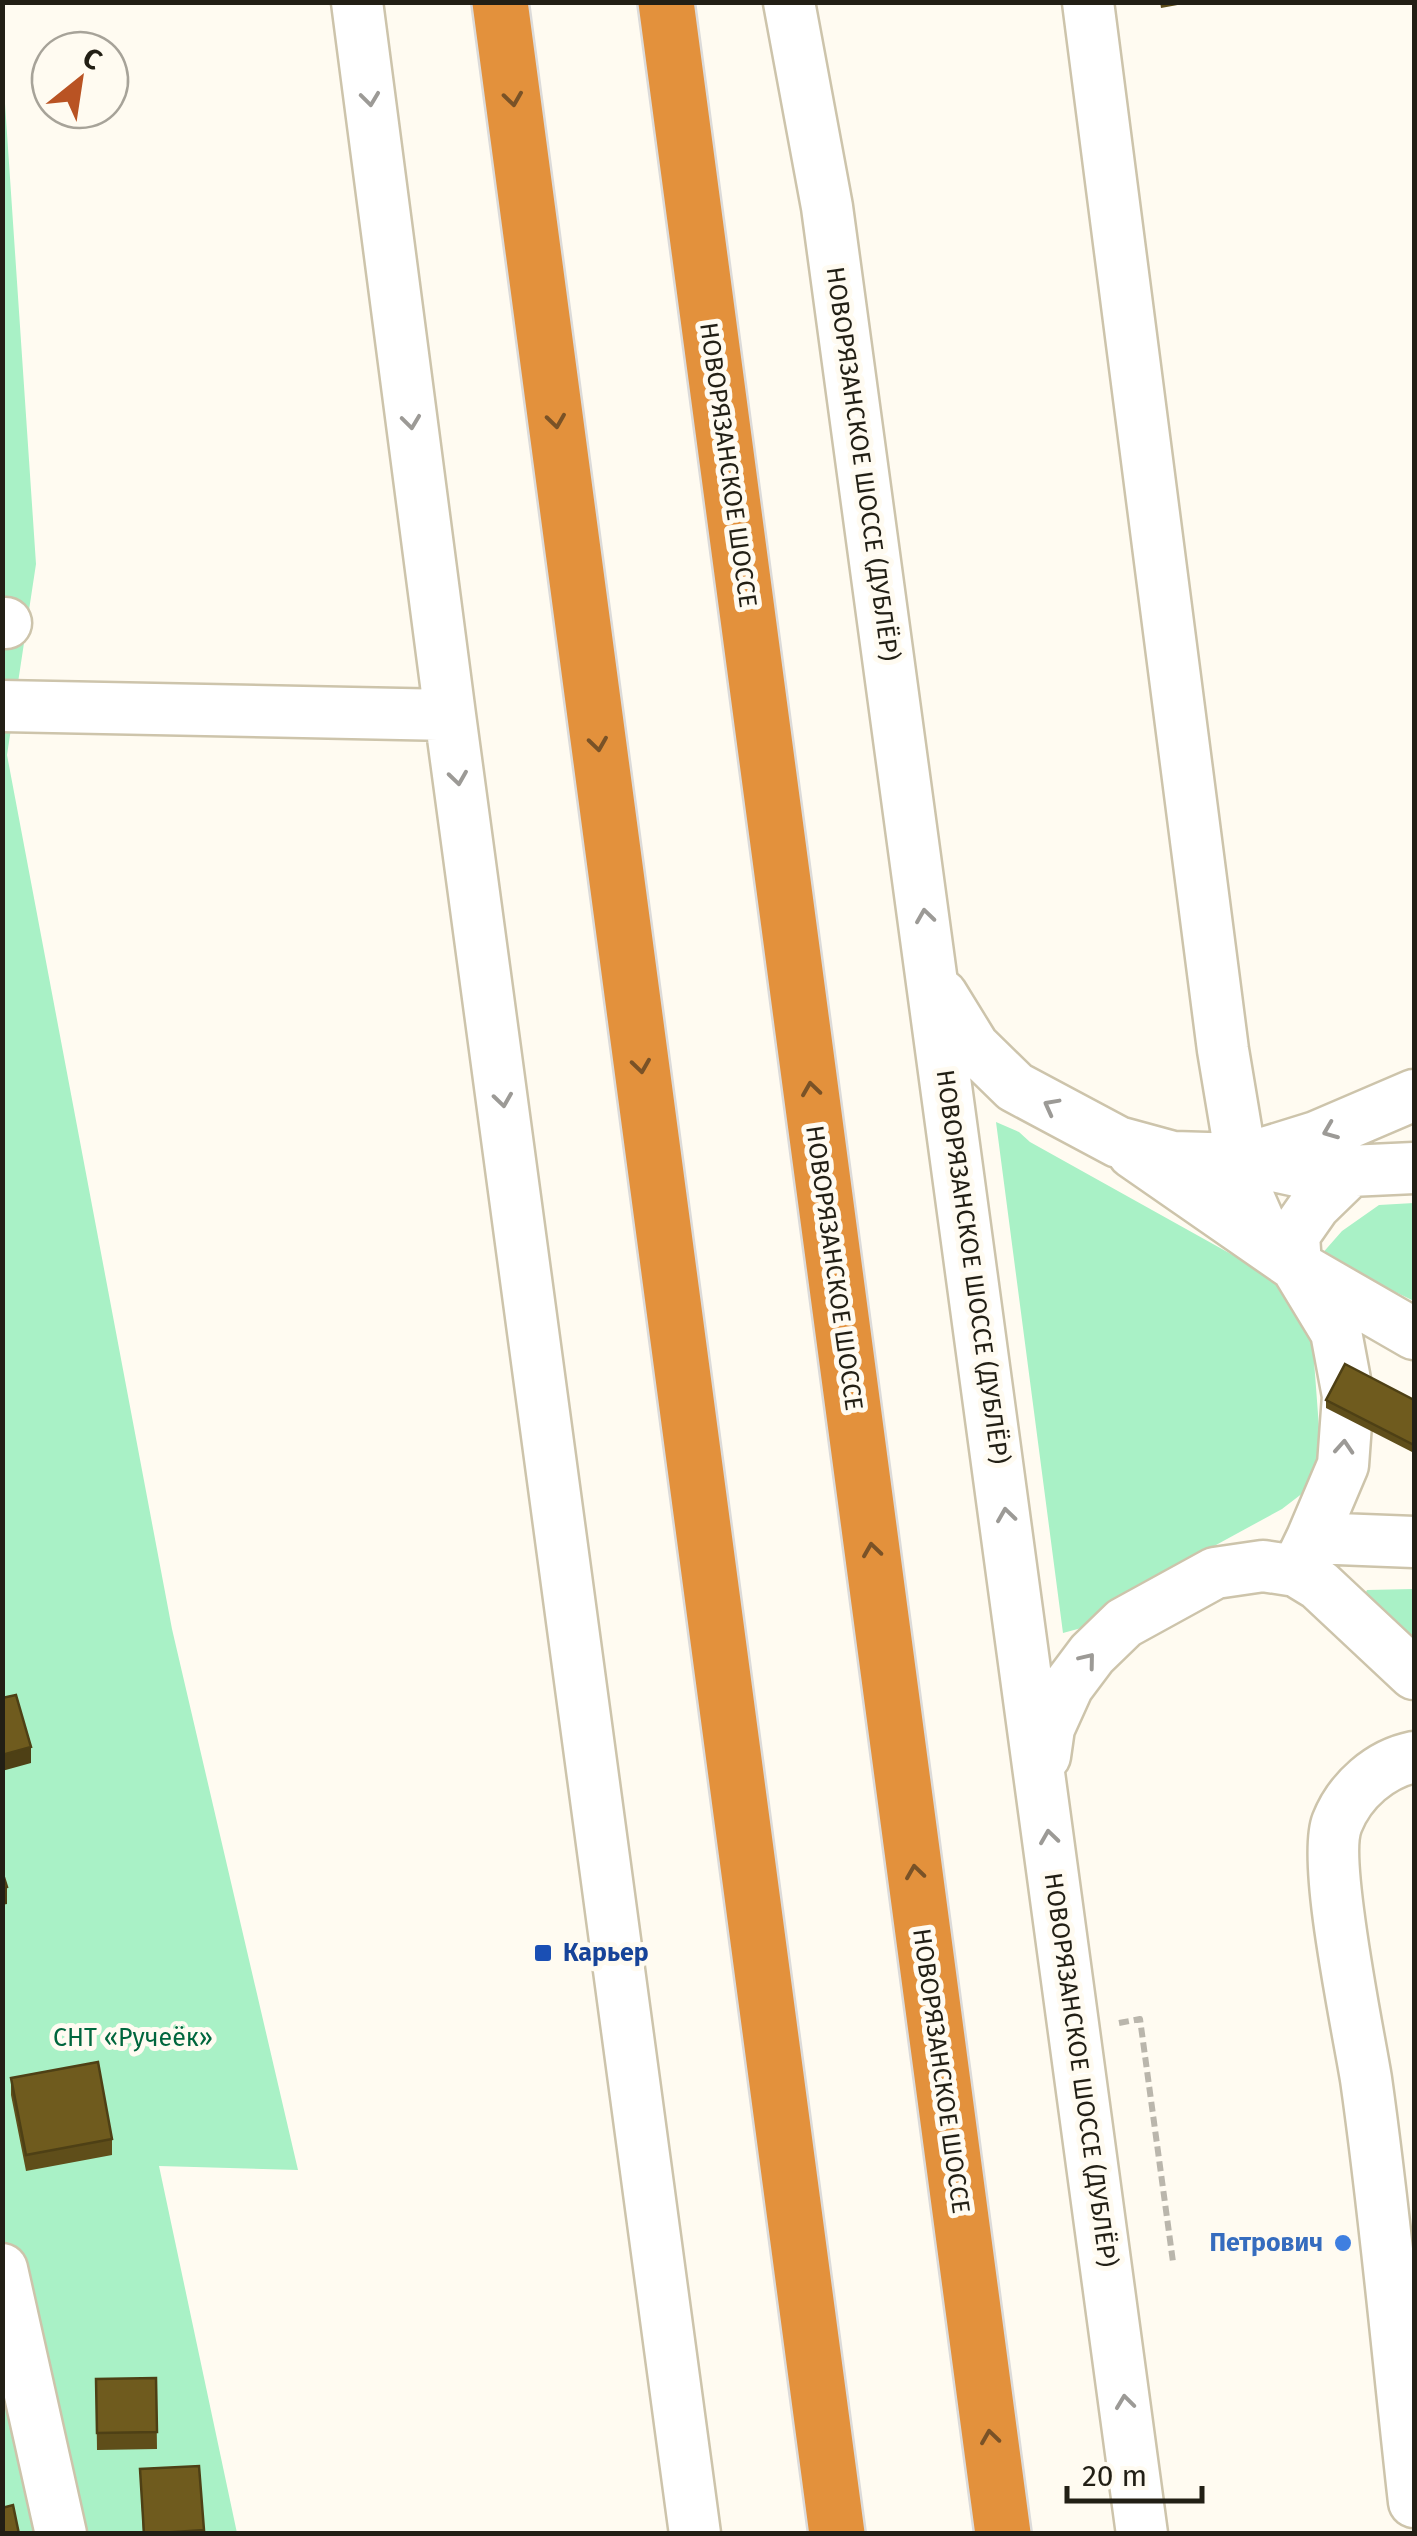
<svg xmlns="http://www.w3.org/2000/svg" width="1417" height="2536" font-family="'Fira Sans',sans-serif">
<style>
.green{fill:#a9f1c6}
.lines{fill:none;stroke-linecap:round;stroke-linejoin:round}
.minor-casing{stroke:#cdc4ab;stroke-width:55}
.highway-casing{stroke:#dcdbda;stroke-width:60}
.path{stroke:#bab6ac;stroke-width:6;stroke-dasharray:10 5;stroke-linecap:butt}
.minor{stroke:#fff;stroke-width:50}
.highway{stroke:#e3913c;stroke-width:55}
.wall{fill:#5f4e1a}
.shaded-wall{fill:#4e4015}
.building{fill:#6f5b1e;stroke:#4e4015;stroke-width:2.5}
.oneway{stroke:#9c9a96}
.oneway2{stroke:#795227}
.transit-dot{fill:#1a4fb4;stroke:#fffbf1;stroke-width:4}
.shop-dot{fill:#3f7fe0;stroke:#fffbf1;stroke-width:4}
.labels{text-anchor:middle;dominant-baseline:central;stroke-width:10;stroke-linejoin:round;paint-order:stroke}
.street-label{font-size:25px;fill:#221f15;stroke:#fffbf1}
.transit-label{font-size:25px;font-weight:bold;fill:#164399;stroke:#fffbf1;text-anchor:start}
.park-label{font-size:25px;fill:#00663d;stroke:#fffbf1}
.shop-label{font-size:25px;font-weight:bold;fill:#366cbe;stroke:#fffbf1;text-anchor:end}
</style>
<rect width="100%" height="100%" fill="#fffbf1"/>
<path class="green" d="M2,59L36,564L7,755L172,1629L298,2170L159,2166L237,2533H3Z
M996,1122L1019,1132L1030,1142L1274,1278L1304,1306L1313,1347L1322,1468L1312,1486L1282,1509L1216,1545L1085,1627L1063,1633Z
M1414,1203V1301L1320,1256L1342,1231L1379,1205Z
M1414,1589V1651L1364,1596L1367,1590Z"/>
<g class="lines">
<defs>
<path id="minor" d="M357,2L450,715L695,2534
M789,2L827,207L1142,2534
M1088,2L1223,1050L1247,1194L1261,1226L1296,1266L1336,1332L1348,1396L1343,1465L1312,1538
M2,623H6
M2,706L450,715
M942,995L974,1047L1015,1087L1118,1142L1173,1157L1242,1159L1306,1173L1414,1168
M1133,1153L1296,1266L1414,1334
M1251,1157L1316,1137L1414,1095
M1296,1266L1294,1235L1315,1205L1351,1170
M1298,1567L1312,1538L1414,1542
M1045,1756L1049,1728L1068,1686L1092,1654L1124,1623L1215,1573L1263,1566L1296,1571L1319,1585L1414,1674
M1414,1757C1380,1764 1350,1790 1337,1823C1322,1861 1358,2029 1366,2079C1386,2219 1398,2361 1414,2502
M2,2269L61,2534"/>
<path id="highway" d="M500,2L837,2534
M666,2L1003,2534"/>
</defs>
<use href="#minor" class="minor-casing"/>
<use href="#highway" class="highway-casing"/>
<path class="path" d="M1119,2023L1140,2019L1173,2262"/>
<use href="#minor" class="minor"/>
<use href="#highway" class="highway"/>
</g>
<path class="wall" d="M1160,2H1194L1161,8Z
M1326,1400H1414V1453L1326,1408Z
M11,2078L112,2139V2155L26,2171L11,2095Z
M156,2378L157,2449L97,2450L96,2379Z
M199,2466L204,2534H143L140,2469Z"/>
<path class="shaded-wall" d="M31,1747V1763L2,1771V1755Z
M7,1887V1904L2,1905V1889Z"/>
<path class="building" d="M1345,1364L1414,1400V1445L1326,1400Z
M16,1695L31,1747L2,1755V1698Z
M2,1871L7,1887L2,1889Z
M98,2062L112,2139L26,2155L11,2078Z
M156,2378L157,2432L97,2433L96,2379Z
M199,2466L204,2530L144,2534L140,2469Z
M13,2505L19,2534H2V2508Z"/>
<defs><path id="oneway-chevron" d="M-2-3.5L2.5 0L-2 3.5" fill="none" stroke-width="1.6" stroke-linecap="round" stroke-linejoin="round" transform="scale(2.5)"/></defs>
<g class="oneway">
<use href="#oneway-chevron" transform="translate(370 99) rotate(83)"/>
<use href="#oneway-chevron" transform="translate(411 422) rotate(83)"/>
<use href="#oneway-chevron" transform="translate(458 778) rotate(82)"/>
<use href="#oneway-chevron" transform="translate(925 916) rotate(-98)"/>
<use href="#oneway-chevron" transform="translate(503 1100) rotate(82)"/>
<use href="#oneway-chevron" transform="translate(1051 1106) rotate(-152)"/>
<use href="#oneway-chevron" transform="translate(1330 1131) rotate(158)"/>
<use href="#oneway-chevron" transform="translate(1344 1447) rotate(-86)"/>
<use href="#oneway-chevron" transform="translate(1006 1515) rotate(-98)"/>
<use href="#oneway-chevron" transform="translate(1088 1660) rotate(-51)"/>
<use href="#oneway-chevron" transform="translate(1049 1837) rotate(-98)"/>
<use href="#oneway-chevron" transform="translate(1125 2402) rotate(-97)"/>
</g>
<g class="oneway2">
<use href="#oneway-chevron" transform="translate(513 99) rotate(82)"/>
<use href="#oneway-chevron" transform="translate(556 421) rotate(82)"/>
<use href="#oneway-chevron" transform="translate(598 744) rotate(82)"/>
<use href="#oneway-chevron" transform="translate(641 1066) rotate(82)"/>
<use href="#oneway-chevron" transform="translate(811 1089) rotate(-98)"/>
<use href="#oneway-chevron" transform="translate(872 1550) rotate(-98)"/>
<use href="#oneway-chevron" transform="translate(915 1872) rotate(-98)"/>
<use href="#oneway-chevron" transform="translate(990 2437) rotate(-98)"/>
</g>
<rect class="transit-dot" x="533" y="1943" width="20" height="20" rx="5"/>
<circle class="shop-dot" cx="1343" cy="2243" r="10"/>
<g class="labels">
<g class="street-label">
<text transform="translate(862 464) rotate(82)">НОВОРЯЗАНСКОЕ ШОССЕ (ДУБЛЁР)</text>
<text transform="translate(728 465) rotate(82)">НОВОРЯЗАНСКОЕ ШОССЕ</text>
<text transform="translate(972 1267) rotate(82)">НОВОРЯЗАНСКОЕ ШОССЕ (ДУБЛЁР)</text>
<text transform="translate(834 1268) rotate(82)">НОВОРЯЗАНСКОЕ ШОССЕ</text>
<text transform="translate(1080 2070) rotate(82)">НОВОРЯЗАНСКОЕ ШОССЕ (ДУБЛЁР)</text>
<text transform="translate(941 2071) rotate(82)">НОВОРЯЗАНСКОЕ ШОССЕ</text>
</g>
<g class="transit-label">
<text x="563" y="1953">Карьер</text>
</g>
<g class="park-label">
<text x="133" y="2038">СНТ «Ручеёк»</text>
</g>
<g class="shop-label">
<text x="1323" y="2243">Петрович</text>
</g>
</g>
<rect width="1417" height="2536" fill="none" stroke="#221f15" stroke-width="10"/>
<g transform="translate(80 80) rotate(30)"><circle r="48" fill="#fffbf1" stroke="#a7a399" stroke-width="2.5"/>
<path d="M0-8L18 38L0 25L-18 38Z" fill="#b95323"/>
<text y="-15" font-size="28" font-weight="bold" text-anchor="middle" fill="#221f15">С</text>
</g>
<path d="M1067 2486v15h135v-15" fill="none" stroke="#221f15" stroke-width="5"/>
<text x="1082" y="2486" font-size="30" fill="#221f15" stroke="#fffbf1" stroke-width="8" paint-order="stroke">20 m</text>
</svg>
